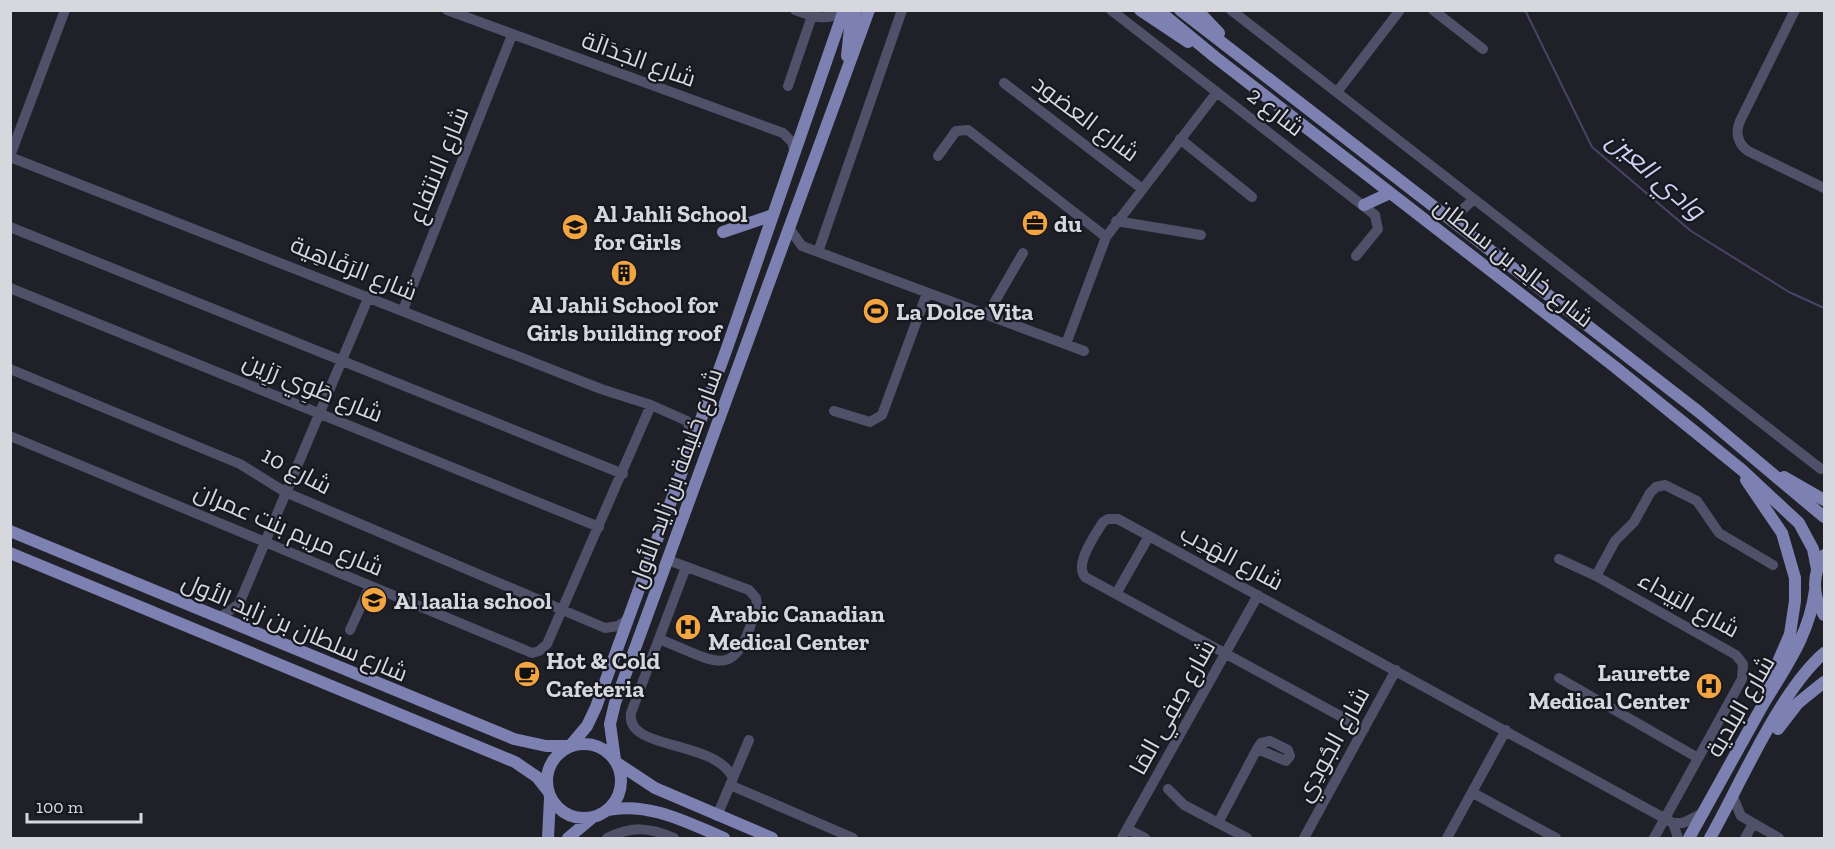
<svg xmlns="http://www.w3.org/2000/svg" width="1835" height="849" font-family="'Zilla Slab',Cairo,serif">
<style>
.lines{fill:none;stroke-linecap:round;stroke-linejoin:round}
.stream{stroke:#494466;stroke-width:2}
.minor{stroke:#4f5169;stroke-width:10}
.major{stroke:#7c81b1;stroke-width:12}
.labels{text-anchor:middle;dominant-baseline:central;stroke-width:4.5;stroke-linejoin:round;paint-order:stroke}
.street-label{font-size:24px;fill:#d7d8dd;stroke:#16171f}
.poi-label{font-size:24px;font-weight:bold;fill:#d7d8dd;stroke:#16171f;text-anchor:start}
.water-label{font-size:26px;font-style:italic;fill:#cdd1f2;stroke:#16171f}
</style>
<rect width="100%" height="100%" fill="#1f2028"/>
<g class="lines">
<path class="stream" d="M1525,10L1592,147L1691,231L1789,292L1824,308"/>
<path class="minor" d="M447,10L783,133L792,142L795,153
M795,10C811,16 828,23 842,10
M1111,10L1375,215L1378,229L1356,256
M1231,10L1821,469
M1433,10L1483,49
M1795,10L1740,121C1735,133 1738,144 1748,151L1824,188
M1004,83L1141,188
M788,86L814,10
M1337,92L1400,10
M1180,139L1252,197
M10,156L65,10
M938,156L956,131L968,130L1106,237
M10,157L601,389L651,405L687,421L694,439
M1446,216L1461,211L1474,199
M1116,221L1201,235
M10,227L623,474
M789,228L802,246L1084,351
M818,252L902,10
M10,288L599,527
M403,310L512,35
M987,315L1023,253
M1066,344L1106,237L1217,92
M10,369L240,464L285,492L605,628L618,626L628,619
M834,411L870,422L882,415L927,293
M10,436L532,653L539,651L547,644L651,405
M1559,559L1596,576L1736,655L1743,664L1742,679L1654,838
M686,567L631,713C625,751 715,739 733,778
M1596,576L1615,541L1634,522L1650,493L1656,487L1665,485L1697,501L1719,533L1773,565
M1116,594L1149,536
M219,618L239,604L369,296
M350,630L370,586
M659,639C720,663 735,684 757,605L756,598L749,590L668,560
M1559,678L1698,758
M1364,729L1085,577C1074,564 1095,535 1103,522L1108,519H1118L1673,823H1683L1703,813
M730,785L853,838
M1168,789L1184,805L1247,838
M1473,793L1556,838
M1733,797L1741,816L1779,838
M717,816L749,740
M1218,823L1257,749L1261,743L1270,741L1288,750L1290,756L1286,761L1257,749
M1673,823L1678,838
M1127,829L1145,838
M607,838C632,826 649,827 674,838
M1122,838L1258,595
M1304,838L1396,670
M1447,838L1506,730
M1745,838L1753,824"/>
<path class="major" d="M1140,10L1188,42
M1158,10L1215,57L1615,367L1742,470L1799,523L1813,549L1817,569
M1180,10L1699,412L1824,517
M1197,10L1219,33
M847,56L850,28L856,10
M1364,205L1390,193
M723,232L773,215
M1784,477L1824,500
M1746,480L1782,533L1795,578V601L1790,634L1765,692
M10,531L514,739L546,746H568
M10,553L515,762L537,777L548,791
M1824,555C1812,574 1812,596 1824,615
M1778,729L1798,703L1824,682
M547 781a37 37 0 1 1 74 0a37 37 0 1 1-74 0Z
M570,746L587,726L596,707L727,348L844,10
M615,760L610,724L615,703L869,10
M617,763L655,788L772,838
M607,810C650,802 686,822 724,838
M548,838L550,798
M568,838L592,818
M1689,838C1712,796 1736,753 1760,710C1783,670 1809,638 1815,590
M1710,838C1740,785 1779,692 1824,653"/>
</g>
<defs>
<symbol id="office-disc" viewBox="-11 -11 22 22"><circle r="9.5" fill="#f2a541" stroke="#16171f"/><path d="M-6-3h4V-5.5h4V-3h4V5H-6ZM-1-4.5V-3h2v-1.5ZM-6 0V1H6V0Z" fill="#111"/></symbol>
<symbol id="school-disc" viewBox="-11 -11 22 22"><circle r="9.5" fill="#f2a541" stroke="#16171f"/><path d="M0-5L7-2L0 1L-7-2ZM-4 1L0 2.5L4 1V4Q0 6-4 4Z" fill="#111"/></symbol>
<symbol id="building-disc" viewBox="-11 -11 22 22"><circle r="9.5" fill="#f2a541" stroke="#16171f"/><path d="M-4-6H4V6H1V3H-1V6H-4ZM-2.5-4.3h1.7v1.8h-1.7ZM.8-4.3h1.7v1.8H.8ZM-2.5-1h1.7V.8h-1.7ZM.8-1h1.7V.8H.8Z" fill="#111"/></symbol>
<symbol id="stadium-disc" viewBox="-11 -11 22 22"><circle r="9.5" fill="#f2a541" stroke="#16171f"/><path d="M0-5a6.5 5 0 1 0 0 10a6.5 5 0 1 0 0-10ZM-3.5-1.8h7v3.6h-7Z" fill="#111"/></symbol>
<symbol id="hospital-disc" viewBox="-11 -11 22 22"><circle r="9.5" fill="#f2a541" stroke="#16171f"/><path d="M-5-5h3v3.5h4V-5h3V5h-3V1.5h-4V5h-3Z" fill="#111"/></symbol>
<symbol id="cafe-disc" viewBox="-11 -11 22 22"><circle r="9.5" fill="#f2a541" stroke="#16171f"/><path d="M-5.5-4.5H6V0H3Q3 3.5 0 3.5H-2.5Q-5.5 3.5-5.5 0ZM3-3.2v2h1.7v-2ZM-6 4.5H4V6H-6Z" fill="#111"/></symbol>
</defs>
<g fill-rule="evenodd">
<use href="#office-disc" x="1020" y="208" width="30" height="30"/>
<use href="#school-disc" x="560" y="212" width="30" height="30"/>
<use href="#building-disc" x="609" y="258" width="30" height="30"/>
<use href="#stadium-disc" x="861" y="296" width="30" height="30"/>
<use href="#school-disc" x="359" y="585" width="30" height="30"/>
<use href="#hospital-disc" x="673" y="612" width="30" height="30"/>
<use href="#cafe-disc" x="512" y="659" width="30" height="30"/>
<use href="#hospital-disc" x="1694" y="671" width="30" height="30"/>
</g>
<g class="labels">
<g class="street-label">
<text transform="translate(639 59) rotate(20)">شارع الجَدَالَة</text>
<text transform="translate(1276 111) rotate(38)">شارع 2</text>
<text transform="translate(1086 118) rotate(37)">شارع العضود</text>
<text transform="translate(438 165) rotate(-68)">شارع الانتفاع</text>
<text transform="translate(1514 262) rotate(38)">شارع خالِد بن سلطان</text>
<text transform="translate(354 268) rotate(22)">شارع الرَفَاهِية</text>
<text transform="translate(313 387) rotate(22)">شارع طَوِي رَزِين</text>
<text transform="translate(297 470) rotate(28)">شارع 10</text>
<text transform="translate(675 478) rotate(-70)">شارع خليفة بن زايد الأول</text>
<text transform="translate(289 529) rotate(23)">شارع مريم بنت عمران</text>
<text transform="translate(1232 557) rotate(28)">شارع الهَدِب</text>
<text transform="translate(1689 604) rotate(29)">شارع البَيداء</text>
<text transform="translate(295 627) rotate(23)">شارع سلطان بن زايد الأول</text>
<text transform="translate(1740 706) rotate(-60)">شارع البلدية</text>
<text transform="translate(1172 707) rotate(-61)">شارع صِفِي المَا</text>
<text transform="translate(1332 744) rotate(-61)">شارع الجُودِي</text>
</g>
<g class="poi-label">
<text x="594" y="213">Al Jahli School<tspan x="594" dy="28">for Girls</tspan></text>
<text x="1054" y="223">du</text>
<text x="624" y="304" text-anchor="middle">Al Jahli School for<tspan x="624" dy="28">Girls building roof</tspan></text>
<text x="896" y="311">La Dolce Vita</text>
<text x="394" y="600">Al laalia school</text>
<text x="708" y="613">Arabic Canadian<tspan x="708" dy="28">Medical Center</tspan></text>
<text x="546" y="660">Hot &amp; Cold<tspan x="546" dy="28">Cafeteria</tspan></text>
<text x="1690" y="672" text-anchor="end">Laurette<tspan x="1690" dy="28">Medical Center</tspan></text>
</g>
<g class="water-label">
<text transform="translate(1656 175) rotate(41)">وادي العين</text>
</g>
</g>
<rect width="1835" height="849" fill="none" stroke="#d7d8dd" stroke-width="24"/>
<path d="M27 813v9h114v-9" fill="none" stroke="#d7d8dd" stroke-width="3"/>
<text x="36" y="813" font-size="18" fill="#d7d8dd" stroke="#16171f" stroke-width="4.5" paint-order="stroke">100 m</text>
</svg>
